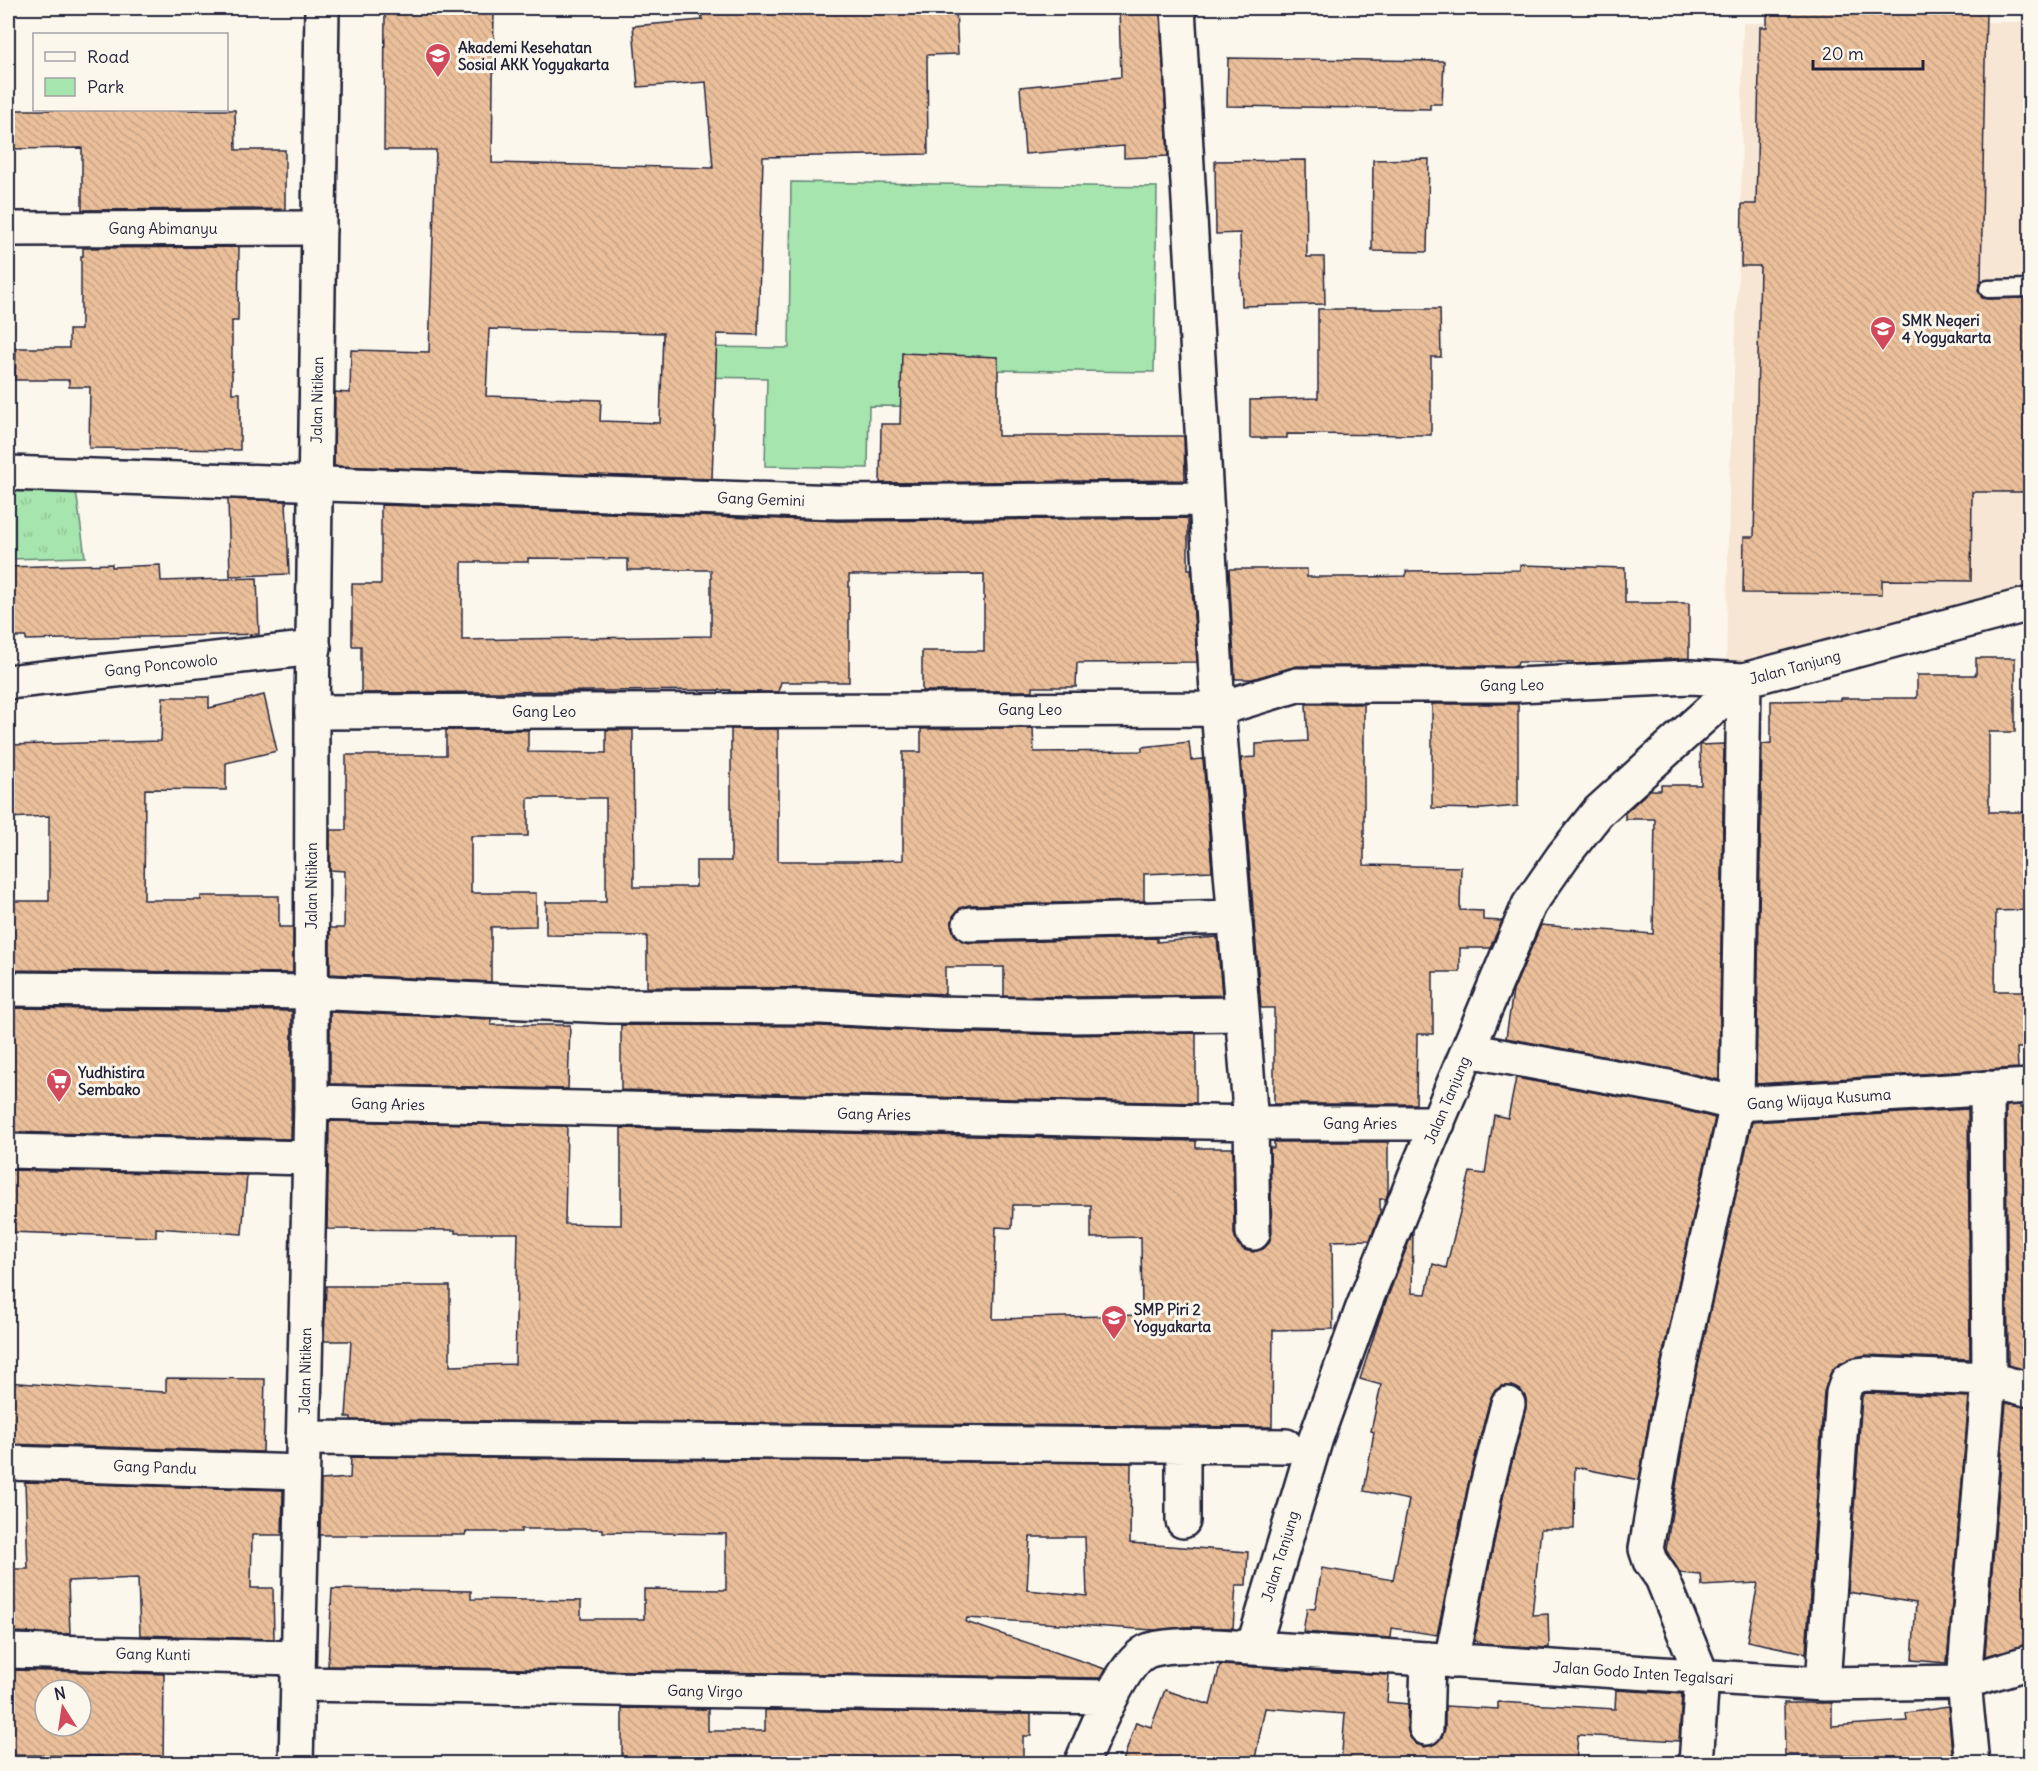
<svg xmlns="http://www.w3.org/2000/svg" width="2038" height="1771" font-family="Delius,sans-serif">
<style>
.built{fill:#f6e6d3}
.grass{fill:url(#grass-tufts);stroke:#648474;stroke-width:1.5}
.green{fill:#a6e5ae;stroke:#648474;stroke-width:1.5}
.building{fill:url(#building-back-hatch);stroke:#22223b;stroke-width:1.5;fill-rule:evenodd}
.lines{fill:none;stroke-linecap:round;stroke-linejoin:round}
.service-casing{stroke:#22223b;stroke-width:21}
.minor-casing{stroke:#22223b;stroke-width:38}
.tertiary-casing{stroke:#22223b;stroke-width:38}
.service{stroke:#fbf7ec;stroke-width:16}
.minor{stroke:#fbf7ec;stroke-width:33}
.tertiary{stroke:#fbf7ec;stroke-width:33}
.labels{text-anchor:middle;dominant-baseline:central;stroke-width:6;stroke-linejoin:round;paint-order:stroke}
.poi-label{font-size:15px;font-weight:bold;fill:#22223b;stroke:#fbf7ec;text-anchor:start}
.street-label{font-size:15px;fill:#22223b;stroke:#fbf7ec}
</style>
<defs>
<pattern id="grass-tufts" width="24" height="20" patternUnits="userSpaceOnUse" patternTransform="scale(1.5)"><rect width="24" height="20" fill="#a6e5ae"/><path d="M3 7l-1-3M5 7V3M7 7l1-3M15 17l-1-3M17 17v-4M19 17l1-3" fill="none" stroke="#8fc497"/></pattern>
<pattern id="building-back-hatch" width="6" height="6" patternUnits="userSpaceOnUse" patternTransform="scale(1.5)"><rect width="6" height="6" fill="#eabf9a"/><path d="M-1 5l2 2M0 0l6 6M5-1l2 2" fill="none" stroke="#c8a486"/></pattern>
</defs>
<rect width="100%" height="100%" fill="#fbf7ec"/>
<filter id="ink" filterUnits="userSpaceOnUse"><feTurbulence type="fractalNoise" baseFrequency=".0167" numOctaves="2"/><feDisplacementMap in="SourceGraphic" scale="12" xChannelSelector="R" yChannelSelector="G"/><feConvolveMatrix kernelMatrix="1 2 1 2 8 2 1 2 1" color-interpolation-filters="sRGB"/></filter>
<g filter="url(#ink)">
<path class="built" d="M2030,22V607L1726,687L1729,490L1741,213L1743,23Z"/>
<path class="grass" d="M8,483H75L85,557L8,559Z"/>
<path class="green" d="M791,182L1157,187L1154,372L983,370L981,407L869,406L868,468L765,466L767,378L689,377L690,347L789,348Z"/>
<path class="building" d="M385,8H494L492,163L713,168L706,82L638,87L633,26L702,20L701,8H956L958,54L927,55L928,154L763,157L758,335L717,334L712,479L334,466L335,392L350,393L351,350L429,352L436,150H384ZM489,329L663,333L660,423L600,421L601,400L486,396Z
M1119,8H1160L1168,156L1124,158V146L1025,154L1020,87L1121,77Z
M1767,8H1986L1981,281L1978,290L1982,298L1988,299L2031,298V492H1972L1971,581L1882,580V594L1743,593L1744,537H1754L1760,266H1741L1742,204H1756L1760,27H1767Z
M1228,58L1444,61L1442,104H1430V109L1227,106Z
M8,110H235L236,150H285V209L82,210V148L8,149Z
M1429,159L1427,252L1372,251L1373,160Z
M1306,160L1307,257H1324L1325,304L1242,306L1240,233L1216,234L1215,161Z
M239,247L238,321H232V393H240V450L89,448L90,387H69V380H15L16,348H69V330H81V256H83V248Z
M1318,309H1440L1441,357H1431V435L1287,434V438H1250V400L1318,398Z
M902,353L998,357V436H1184L1185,480L880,483L881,424H900Z
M228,499L286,501L289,574L230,576Z
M381,505L837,521L1188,518V569H1191L1197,662L1077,663L1076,687H1033V691H922V651H984V574L849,575V682H781L778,692H730V690L361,693V646H352V584H381ZM528,558L628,559V570H711V636L462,640V562H528Z
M112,564V567L160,565L161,581L257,578L259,634L26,640V637H8V567Z
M1520,565L1625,568V603H1689V658L1573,664V662H1518L1517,666H1297L1252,679H1235L1229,569H1307V577H1365L1406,576V571L1520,570Z
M1976,658H2015V732H1989V812H2031V910L1996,911L1995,991H2031V1048H2017L2018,1068L1756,1084L1762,744L1771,743V701L1841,700V698H1917V675H1976Z
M264,695L277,751L226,763V790L145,789L144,900H201V896H279V927H293V973L8,970V901H49V816L8,818V745L161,741L163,697H209V708Z
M1306,704H1364V865L1461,867L1460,910L1483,911V920L1502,921L1490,948H1460V972H1433V1034H1417L1416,1104H1274V1008H1261L1241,758L1256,757V744L1308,741Z
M1432,704H1518V806L1482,809L1432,808Z
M1033,728L1034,752L1142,751V747L1189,742L1191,760L1203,759L1212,871L1144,874V901L969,905L960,908L953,916L951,925L954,934L962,941L970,943L1157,938V942L1217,937L1222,995L1070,997L1004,996V967H945V994L821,988L647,987V936L546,935V902H606V798H528V836H471V893H536V926L491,927V982L330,974V928H344L345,871L330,870V830H346V755H446V730H528V752L606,753V730H633L634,887H696V861H731V729H778V861H863L903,860V752H921V729Z
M1724,744L1719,1080L1671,1069L1506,1038L1513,991L1541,925L1653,934L1655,819H1625V813L1650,790H1661V785H1701L1700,745Z
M8,1008L292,1011L291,1139L8,1132Z
M330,1012L491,1019V1025H570L568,1089L330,1084Z
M621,1025L820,1026L938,1032L1070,1035L1196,1033V1103L621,1090Z
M1516,1078L1664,1105L1715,1118L1652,1403L1639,1480L1575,1467L1574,1529H1541L1532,1615L1548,1614L1549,1648L1479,1644L1480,1642L1474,1641L1504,1493L1526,1408V1398L1521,1390L1512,1386H1502L1494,1391L1490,1399L1468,1485L1437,1635L1392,1628L1391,1638L1303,1632L1307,1608L1315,1609L1322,1568L1393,1580L1409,1500L1364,1491L1374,1432L1371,1431L1381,1385L1360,1379L1380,1317L1413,1231L1412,1293L1426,1294L1433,1264L1446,1268L1470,1172L1485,1174L1494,1115L1508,1118Z
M2020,1105V1108H2031V1371L2008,1365L2006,1106Z
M1968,1109L1970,1359L1865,1355L1849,1359L1838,1365L1830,1374L1824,1392L1806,1653L1747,1641L1758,1583L1702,1586L1701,1575L1680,1573L1666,1550L1688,1411L1752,1122Z
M329,1121L567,1126L565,1224L621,1225V1128L1196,1141V1148H1233L1234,1234L1237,1243L1244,1250L1253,1252L1263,1249L1269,1243L1272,1233L1270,1148H1274V1142H1388V1192L1386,1199H1380V1213L1370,1240L1332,1241L1333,1329L1273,1330L1272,1427L351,1420V1417H346L351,1341H324L326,1286H450V1366L515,1364L518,1233H455V1230L327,1229ZM1013,1205H1091V1238L1141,1237L1142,1315L993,1319L996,1227L1012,1228Z
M8,1170L247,1175L242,1234L156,1228V1237L8,1232Z
M166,1378L265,1379L263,1452L8,1444V1382L97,1389L166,1392Z
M1864,1393L1969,1397L1947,1663L1912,1660L1916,1603L1848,1592L1862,1397Z
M2006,1403L2031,1408V1644L1985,1656Z
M351,1457L1131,1463L1130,1543L1248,1552L1246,1585H1236L1233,1628L1186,1627L1154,1630L967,1618L966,1622L1105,1669L1100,1678L328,1666L332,1589L471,1591V1599L581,1601V1619H644V1589L726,1590V1534L603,1532V1529H521V1532H466L465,1535H320L321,1480L350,1478ZM1030,1537H1085L1087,1596L1027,1590Z
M25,1482L283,1490L282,1535H252L251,1588H273L274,1639L140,1635L138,1578L68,1581L70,1634L12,1632V1620H8V1569H28Z
M1220,1665L1389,1675L1387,1702L1408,1704L1407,1727L1409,1736L1416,1744L1425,1747L1435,1744L1442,1737L1445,1729V1706L1498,1709V1702L1615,1709L1616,1690L1682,1694L1679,1741L1578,1735L1576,1764H1341L1345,1714L1265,1708L1254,1764H1122L1136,1722L1151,1727L1165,1690L1210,1705Z
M11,1670L164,1674L163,1764H102V1756L8,1755V1706H10ZM45,1690H81V1726H45Z
M1784,1703H1832V1726L1907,1721L1906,1713L1948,1707L1953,1764H1862L1861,1755H1785Z
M622,1708L708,1709V1731H765V1710L1031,1714V1736H1023V1764H622Z"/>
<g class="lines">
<defs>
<path id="service" d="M1988,289L2030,288"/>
<path id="minor" d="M1178,8L1218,709L1251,1123L1253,1233
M8,229L319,228
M8,473L837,502L1206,499
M8,682L314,648
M312,712L1218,709L1297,685H1517L1690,677L1744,680L1737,1104L1670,1407L1646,1549L1650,1561L1662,1578L1702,1676L1696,1764
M970,924L1235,917
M8,989L311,992L610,1006L821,1007L939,1013L1070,1016L1242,1014
M1468,1050L1668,1087L1737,1104L2030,1086
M311,1102L1251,1123H1438
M8,1151L309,1158
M303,1438L1286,1446
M8,1463L302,1472
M1183,1521V1445
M1253,1648L1823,1684L1964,1682L2030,1662
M8,1651L298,1658
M1451,1661L1486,1489L1508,1404
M298,1684L1111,1697
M1823,1684L1843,1393L1847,1381L1858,1375L1867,1374L1989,1379L2030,1390
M1426,1728L1428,1659
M1081,1764C1093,1737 1122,1659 1150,1650C1178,1642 1223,1647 1253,1648L1316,1438L1362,1310L1419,1166L1529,905L1563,856L1598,812L1744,680L2030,604
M1972,1764L1964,1682L1989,1379L1987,1088"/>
<path id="tertiary" d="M296,1764L311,1102L312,712L322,8"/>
</defs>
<use href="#service" class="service-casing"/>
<use href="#minor" class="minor-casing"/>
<use href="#tertiary" class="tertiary-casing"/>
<use href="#service" class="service"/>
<use href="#minor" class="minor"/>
<use href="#tertiary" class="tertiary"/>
</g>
</g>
<defs>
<symbol id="university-pin" viewBox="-11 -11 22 30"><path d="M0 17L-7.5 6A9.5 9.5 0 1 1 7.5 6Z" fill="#d1495b" stroke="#fbf7ec"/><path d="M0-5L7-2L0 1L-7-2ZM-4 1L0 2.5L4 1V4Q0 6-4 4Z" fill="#fff"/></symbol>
<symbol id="school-pin" viewBox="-11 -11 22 30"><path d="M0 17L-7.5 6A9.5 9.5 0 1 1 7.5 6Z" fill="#d1495b" stroke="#fbf7ec"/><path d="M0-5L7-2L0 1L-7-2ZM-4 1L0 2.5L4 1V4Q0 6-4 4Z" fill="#fff"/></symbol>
<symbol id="supermarket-pin" viewBox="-11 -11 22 30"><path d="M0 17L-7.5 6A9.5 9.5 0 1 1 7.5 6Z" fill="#d1495b" stroke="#fbf7ec"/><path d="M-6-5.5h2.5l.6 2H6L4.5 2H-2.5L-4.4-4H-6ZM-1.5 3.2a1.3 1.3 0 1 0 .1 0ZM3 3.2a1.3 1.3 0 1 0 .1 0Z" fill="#fff"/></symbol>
</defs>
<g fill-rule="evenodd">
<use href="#university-pin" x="423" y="41" width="30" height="40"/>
<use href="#school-pin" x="1868" y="314" width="30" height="40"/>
<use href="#supermarket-pin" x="44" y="1066" width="30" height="40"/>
<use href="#school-pin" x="1099" y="1303" width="30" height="40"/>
</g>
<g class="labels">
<g class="poi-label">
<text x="458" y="47">Akademi Kesehatan<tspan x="458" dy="17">Sosial AKK Yogyakarta</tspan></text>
<text x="1902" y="320">SMK Negeri<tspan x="1902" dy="17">4 Yogyakarta</tspan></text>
<text x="78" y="1072">Yudhistira<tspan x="78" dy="17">Sembako</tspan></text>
<text x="1134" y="1309">SMP Piri 2<tspan x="1134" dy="17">Yogyakarta</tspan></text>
</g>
<g class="street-label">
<text x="163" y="228">Gang Abimanyu</text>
<text transform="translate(317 400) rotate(-89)">Jalan Nitikan</text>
<text transform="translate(761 499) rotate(2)">Gang Gemini</text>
<text transform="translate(161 665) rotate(-6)">Gang Poncowolo</text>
<text transform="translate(1795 667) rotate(-15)">Jalan Tanjung</text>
<text transform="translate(1512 685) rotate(-1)">Gang Leo</text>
<text x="1030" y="709">Gang Leo</text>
<text x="544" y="711">Gang Leo</text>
<text transform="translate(311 886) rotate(-90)">Jalan Nitikan</text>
<text transform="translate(1819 1099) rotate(-4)">Gang Wijaya Kusuma</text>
<text transform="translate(1447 1100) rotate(-67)">Jalan Tanjung</text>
<text transform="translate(388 1104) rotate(1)">Gang Aries</text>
<text transform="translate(874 1114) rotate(1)">Gang Aries</text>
<text x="1360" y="1123">Gang Aries</text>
<text transform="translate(305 1371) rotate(-89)">Jalan Nitikan</text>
<text transform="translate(155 1467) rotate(2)">Gang Pandu</text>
<text transform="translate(1280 1556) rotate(-73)">Jalan Tanjung</text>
<text transform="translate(153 1654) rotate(1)">Gang Kunti</text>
<text transform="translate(1643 1673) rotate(4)">Jalan Godo Inten Tegalsari</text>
<text transform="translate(705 1691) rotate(1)">Gang Virgo</text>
</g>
</g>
<rect width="2038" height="1771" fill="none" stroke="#fbf7ec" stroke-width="30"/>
<rect x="15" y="15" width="2008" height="1741" fill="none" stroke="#22223b" stroke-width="2" filter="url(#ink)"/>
<rect x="33" y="33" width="195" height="78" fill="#fbf7ec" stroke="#a4a2a5" stroke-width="1.5"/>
<rect x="45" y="52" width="30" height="9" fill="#fbf7ec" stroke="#a4a2a5" stroke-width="1.5"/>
<text x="87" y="63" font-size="18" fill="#22223b">Road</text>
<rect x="45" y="78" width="30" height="18" fill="#a6e5ae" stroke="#a4a2a5" stroke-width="1.5"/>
<text x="87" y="93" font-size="18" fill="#22223b">Park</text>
<g transform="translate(63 1708) rotate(348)"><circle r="28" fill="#fbf7ec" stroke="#a4a2a5" stroke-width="1.5"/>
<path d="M0-4.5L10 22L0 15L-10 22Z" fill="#d1495b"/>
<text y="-9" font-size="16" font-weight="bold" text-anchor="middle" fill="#22223b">N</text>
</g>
<path d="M1813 60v9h110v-9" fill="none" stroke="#22223b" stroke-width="3"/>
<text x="1822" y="60" font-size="18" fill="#22223b" stroke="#fbf7ec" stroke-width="4.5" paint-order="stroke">20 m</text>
</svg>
